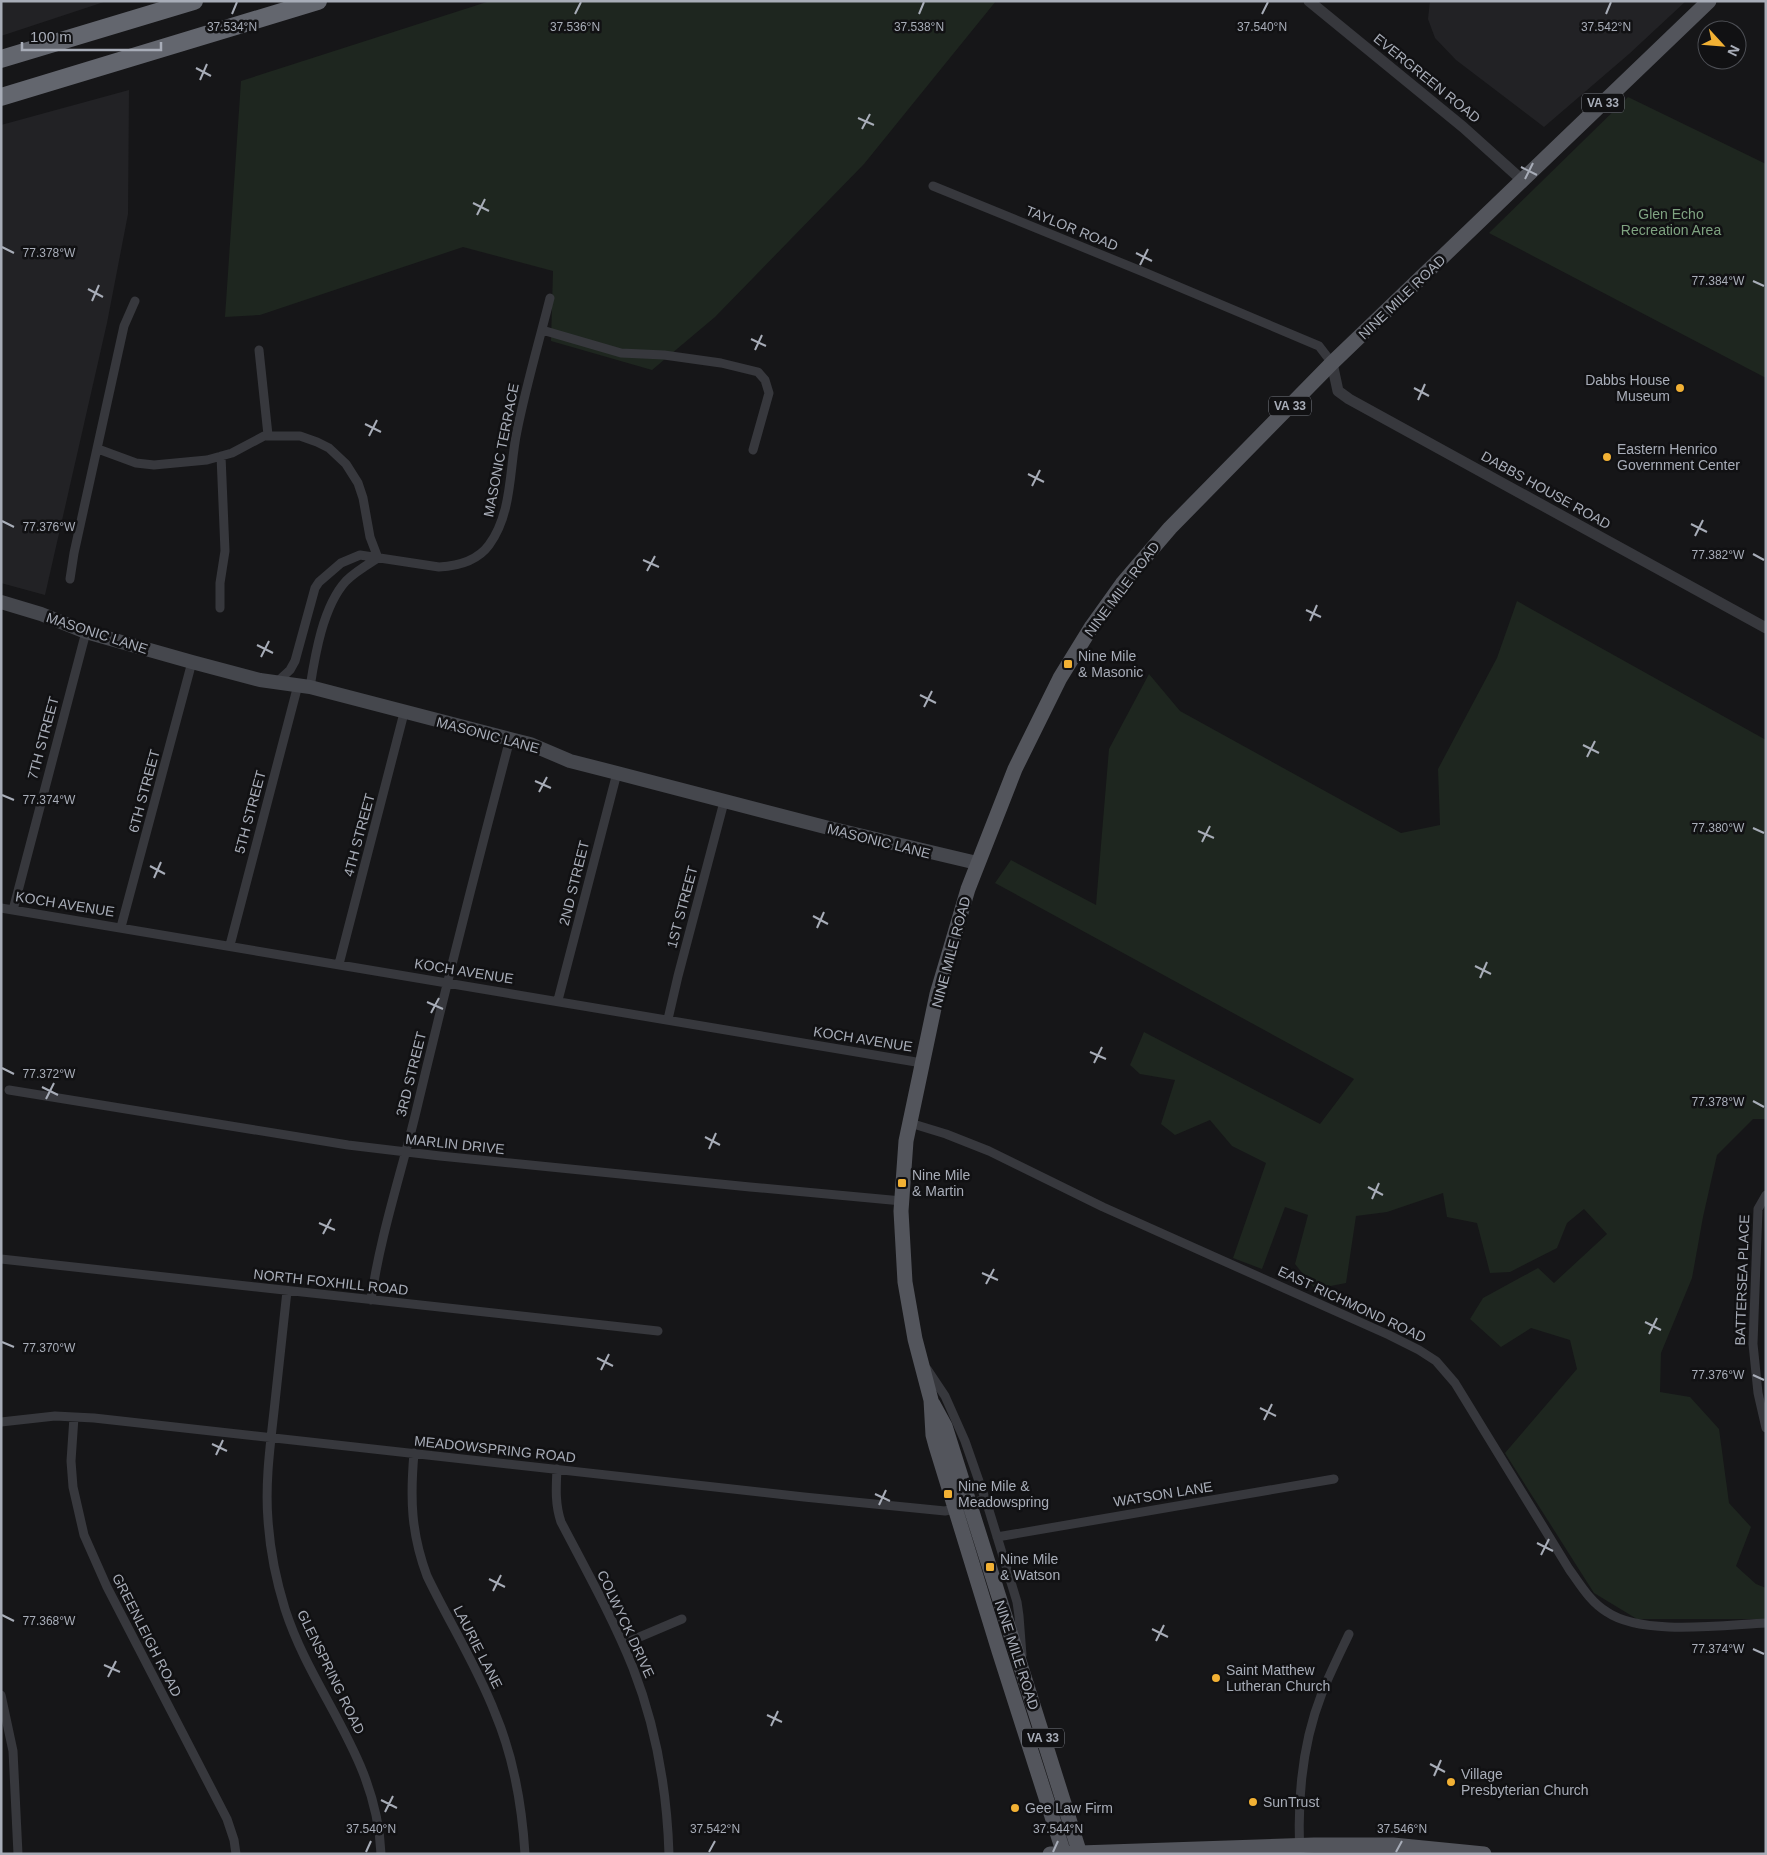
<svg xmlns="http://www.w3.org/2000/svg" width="1767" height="1855" font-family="Helvetica,sans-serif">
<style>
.built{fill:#222225}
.green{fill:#1e261f}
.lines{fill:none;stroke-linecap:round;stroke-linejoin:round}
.minor{stroke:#37383d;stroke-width:9}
.tertiary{stroke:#37383d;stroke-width:11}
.secondary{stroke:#45474d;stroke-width:14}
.primary{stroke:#53555c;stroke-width:15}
.motorway{stroke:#63666e;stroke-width:18}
.ticks{fill:none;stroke:#a8adb8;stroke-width:2}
.poi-dot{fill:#f2b134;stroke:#111113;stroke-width:2}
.labels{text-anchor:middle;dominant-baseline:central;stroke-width:5;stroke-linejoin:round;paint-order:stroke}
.shield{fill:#111113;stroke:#7b7e86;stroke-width:1}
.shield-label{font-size:12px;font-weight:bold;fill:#a8adb8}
.street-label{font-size:14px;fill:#a8adb8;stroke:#111113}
.park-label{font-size:14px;fill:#7fa381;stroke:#111113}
.poi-label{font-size:14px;fill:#a8adb8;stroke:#111113;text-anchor:start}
.ticks-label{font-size:12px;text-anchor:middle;fill:#a8adb8;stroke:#111113;stroke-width:5;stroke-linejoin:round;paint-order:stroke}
</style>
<rect width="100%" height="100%" fill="#161618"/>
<path class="built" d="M1,1H107L1,36Z
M1430,1H1686L1629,54L1544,127L1456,60L1435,38L1428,19Z
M129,90L128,214L107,323L45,595L1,583V125Z"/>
<path class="green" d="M490,1H996L864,164L715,317L652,370L551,341L553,271L463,247L260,315L225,317L241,81Z
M1628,97L1766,164V378L1489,233Z
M1517,601L1766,740V1119H1753L1717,1155L1703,1217L1692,1278L1661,1353L1660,1392L1690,1397L1719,1429L1729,1503L1751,1527L1736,1566L1756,1584L1766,1588V1619H1637L1594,1593L1505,1453L1577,1369L1570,1340L1531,1328L1501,1347L1470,1319L1483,1298L1538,1268L1554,1283L1607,1234L1584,1209L1567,1223L1557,1248L1510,1272L1490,1273L1477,1223L1447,1217L1443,1193L1387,1212L1356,1216L1346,1283L1315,1289L1295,1264L1308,1215L1285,1207L1262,1269L1233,1258L1266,1163L1232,1146L1210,1120L1175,1135L1161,1124L1175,1080L1140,1074L1130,1065L1144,1032L1320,1124L1354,1079L995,883L1011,860L1096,905L1109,749L1149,674L1180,711L1401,833L1440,825L1438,769L1497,658Z"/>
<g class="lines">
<path class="minor" d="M933,186L1146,273L1319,346L1332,363
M542,330L621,353L664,355L721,363L758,372L765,380L769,393L753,450
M259,350L268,435
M98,449L136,463L154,465L207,460L232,453L264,436H300L317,442L329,448L346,464L358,483L363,498L370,537L378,558
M70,579L74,553L124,326L135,301
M220,608V583L225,551L221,456
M277,682L290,670L295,661L315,588L319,582L341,563L360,555L439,567C458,566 478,560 489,545C513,512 509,468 517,431C526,386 539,342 550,298
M310,687C315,655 323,606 346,581C355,572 367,565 378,558
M1,908L922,1063
M13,910L86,632
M121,927L192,662
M230,945L298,685
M339,964L404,713
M558,1000L617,773
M668,1019L678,976L724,802
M9,1090L348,1145L440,1156L750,1187L902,1201
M910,1123L946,1134L989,1151L1103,1207L1389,1335L1419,1350L1436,1361L1455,1383L1569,1569C1580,1584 1590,1602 1607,1612C1642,1636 1723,1625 1766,1623
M1766,1195L1758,1209L1753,1344L1758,1393L1766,1428
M1,1259L658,1331
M287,1291C283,1331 278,1371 274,1411C270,1447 265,1484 268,1520C270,1551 276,1580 285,1609C313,1696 377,1756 381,1854
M371,1300C380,1237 400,1177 415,1116C445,990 477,864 510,739
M927,1369L945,1396L965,1441L988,1507L1017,1602L1019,1616L1022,1655
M74,1417L71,1461L73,1487L84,1535L107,1587L227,1819L234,1840L236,1854
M1,1422L55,1416L94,1418L804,1497L945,1511L954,1509L985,1499
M414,1453C410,1499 411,1533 427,1576C449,1622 477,1666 495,1713C514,1758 522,1805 525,1854
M557,1469C556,1488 555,1504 561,1522C586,1570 613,1618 633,1668C656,1727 667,1791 669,1854
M997,1537L1334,1479
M623,1644L682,1619
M1,1695L13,1751L18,1854
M1300,1854C1297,1799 1302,1744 1322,1693C1330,1673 1340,1653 1349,1634"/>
<path class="tertiary" d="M1309,1L1463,127L1523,181
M1332,363L1338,391L1349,399L1766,628"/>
<path class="secondary" d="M1,602L41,614L86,632L192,662L260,680L310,687L510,739L530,744L570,761L617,773L825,827L977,863"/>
<path class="primary" d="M933,1404L945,1426L1080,1854
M1050,1854L1314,1845H1393L1484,1854
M1064,1854L999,1651L936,1446L933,1435L931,1400L915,1339L905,1282L901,1211L906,1141L937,994L968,889L1015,769L1060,678L1092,626L1122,584L1170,528L1332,363L1709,1"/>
<path class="motorway" d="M1,59L194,1
M1,97L318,1"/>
</g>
<path class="ticks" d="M232,14L237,2M575,14L581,2M919,14L924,2M1262,14L1268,2M1606,14L1611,2M196,68L211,76M200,80L207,64M858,118L874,125M862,129L870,114M1521,167L1537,175M1525,179L1533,163M473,203L489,211M477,215L485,199M2,247L14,253M1136,253L1152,261M1140,265L1148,249M1753,281L1764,286M88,289L103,297M92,301L99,285M751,339L766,346M755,350L762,335M1414,388L1429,396M1418,400L1425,384M365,424L381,432M369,436L377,420M1028,474L1044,482M1032,486L1040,470M2,521L14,527M1691,524L1707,532M1695,536L1703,520M1753,554L1764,560M643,560L659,567M647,571L655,556M1306,610L1321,617M1310,621L1317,605M257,645L273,653M261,657L269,641M920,695L936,703M924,707L932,691M1583,745L1599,753M1587,757L1595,741M535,781L551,788M539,792L547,777M2,795L14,800M1753,828L1764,833M1198,831L1214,838M1202,842L1210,826M150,866L165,874M154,878L161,862M813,916L828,924M817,928L824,912M1475,966L1491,974M1480,978L1487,962M427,1002L443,1009M431,1013L439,998M1090,1052L1106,1059M1094,1063L1102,1047M2,1068L14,1074M42,1087L58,1095M46,1099L54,1083M1753,1101L1764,1107M705,1137L720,1145M709,1149L716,1133M1368,1187L1383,1195M1372,1199L1379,1183M319,1223L335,1230M323,1234L331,1219M982,1273L998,1280M986,1284L994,1269M1645,1322L1661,1330M1649,1334L1657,1318M2,1342L14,1347M597,1358L613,1366M601,1370L609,1354M1753,1375L1764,1380M1260,1408L1276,1416M1264,1420L1272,1404M212,1444L227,1451M216,1455L223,1440M875,1494L890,1501M879,1505L886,1490M1537,1543L1553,1551M1541,1555L1549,1539M489,1579L505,1587M493,1591L501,1575M2,1615L14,1621M1152,1629L1168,1637M1156,1641L1164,1625M1753,1649L1764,1654M104,1665L120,1672M108,1677L116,1661M767,1715L782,1722M771,1726L778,1711M1430,1764L1445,1772M1434,1776L1441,1760M381,1800L397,1808M385,1812L393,1796M366,1852L371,1841M709,1852L715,1841M1053,1852L1058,1841M1396,1852L1402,1841"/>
<g class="poi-dot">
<circle cx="1680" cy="388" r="5"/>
<circle cx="1607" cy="457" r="5"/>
<rect x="1063" y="659" width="10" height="10" rx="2.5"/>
<rect x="897" y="1178" width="10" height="10" rx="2.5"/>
<rect x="943" y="1489" width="10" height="10" rx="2.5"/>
<rect x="985" y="1562" width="10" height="10" rx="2.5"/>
<circle cx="1216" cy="1678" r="5"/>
<circle cx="1451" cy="1782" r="5"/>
<circle cx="1253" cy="1802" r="5"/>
<circle cx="1015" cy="1808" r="5"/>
</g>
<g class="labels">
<g class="shield">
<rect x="1582" y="93.5" width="42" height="19" rx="4"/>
<rect x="1269" y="396.5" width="42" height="19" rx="4"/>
<rect x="1022" y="1728.5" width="42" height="19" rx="4"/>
</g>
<g class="shield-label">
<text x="1603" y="103">VA 33</text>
<text x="1290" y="406">VA 33</text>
<text x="1043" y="1738">VA 33</text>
</g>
<g class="street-label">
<text transform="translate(1427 78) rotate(39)">EVERGREEN ROAD</text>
<text transform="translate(1072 228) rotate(22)">TAYLOR ROAD</text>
<text transform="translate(1402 297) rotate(-44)">NINE MILE ROAD</text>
<text transform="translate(501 450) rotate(-79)">MASONIC TERRACE</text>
<text transform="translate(1546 490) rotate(29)">DABBS HOUSE ROAD</text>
<text transform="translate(1122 589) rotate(-53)">NINE MILE ROAD</text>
<text transform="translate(97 633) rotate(18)">MASONIC LANE</text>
<text transform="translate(488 735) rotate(15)">MASONIC LANE</text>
<text transform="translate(43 738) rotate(-75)">7TH STREET</text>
<text transform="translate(144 791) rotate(-75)">6TH STREET</text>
<text transform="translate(250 812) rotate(-75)">5TH STREET</text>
<text transform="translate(359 835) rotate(-75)">4TH STREET</text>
<text transform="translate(879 841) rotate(14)">MASONIC LANE</text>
<text transform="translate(574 883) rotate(-76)">2ND STREET</text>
<text transform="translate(65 904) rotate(9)">KOCH AVENUE</text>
<text transform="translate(682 907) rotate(-75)">1ST STREET</text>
<text transform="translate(951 952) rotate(-75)">NINE MILE ROAD</text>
<text transform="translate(464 971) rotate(9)">KOCH AVENUE</text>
<text transform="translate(863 1039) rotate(9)">KOCH AVENUE</text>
<text transform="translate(411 1074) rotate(-76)">3RD STREET</text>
<text transform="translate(455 1144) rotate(6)">MARLIN DRIVE</text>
<text transform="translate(1742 1280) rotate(-88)">BATTERSEA PLACE</text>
<text transform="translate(331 1282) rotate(6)">NORTH FOXHILL ROAD</text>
<text transform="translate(1352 1304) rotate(25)">EAST RICHMOND ROAD</text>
<text transform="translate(495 1449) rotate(6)">MEADOWSPRING ROAD</text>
<text transform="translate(1163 1494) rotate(-9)">WATSON LANE</text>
<text transform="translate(626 1624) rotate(65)">COLWYCK DRIVE</text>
<text transform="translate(147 1635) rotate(63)">GREENLEIGH ROAD</text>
<text transform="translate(478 1647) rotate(63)">LAURIE LANE</text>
<text transform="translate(1017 1655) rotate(72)">NINE MILE ROAD</text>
<text transform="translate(331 1672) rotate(64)">GLENSPRING ROAD</text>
</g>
<g class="park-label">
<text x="1671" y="214">Glen Echo<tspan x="1671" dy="16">Recreation Area</tspan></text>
</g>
<g class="poi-label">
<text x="1670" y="380" text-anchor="end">Dabbs House<tspan x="1670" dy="16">Museum</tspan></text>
<text x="1617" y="449">Eastern Henrico<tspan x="1617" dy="16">Government Center</tspan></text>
<text x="1078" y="656">Nine Mile<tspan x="1078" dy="16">&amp; Masonic</tspan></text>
<text x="912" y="1175">Nine Mile<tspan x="912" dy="16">&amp; Martin</tspan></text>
<text x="958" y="1486">Nine Mile &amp;<tspan x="958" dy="16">Meadowspring</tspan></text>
<text x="1000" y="1559">Nine Mile<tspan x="1000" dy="16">&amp; Watson</tspan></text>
<text x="1226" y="1670">Saint Matthew<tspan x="1226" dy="16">Lutheran Church</tspan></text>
<text x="1461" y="1774">Village<tspan x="1461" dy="16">Presbyterian Church</tspan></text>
<text x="1263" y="1802">SunTrust</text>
<text x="1025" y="1808">Gee Law Firm</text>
</g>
</g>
<g class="ticks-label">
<text x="232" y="31">37.534°N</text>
<text x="575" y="31">37.536°N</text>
<text x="919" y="31">37.538°N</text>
<text x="1262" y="31">37.540°N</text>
<text x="1606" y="31">37.542°N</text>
<text x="49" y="257">77.378°W</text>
<text x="1718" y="285">77.384°W</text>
<text x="49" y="531">77.376°W</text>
<text x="1718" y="559">77.382°W</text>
<text x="49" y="804">77.374°W</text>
<text x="1718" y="832">77.380°W</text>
<text x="49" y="1078">77.372°W</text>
<text x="1718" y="1106">77.378°W</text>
<text x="49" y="1352">77.370°W</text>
<text x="1718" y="1379">77.376°W</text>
<text x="49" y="1625">77.368°W</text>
<text x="1718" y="1653">77.374°W</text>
<text x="371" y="1833">37.540°N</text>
<text x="715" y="1833">37.542°N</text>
<text x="1058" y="1833">37.544°N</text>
<text x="1402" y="1833">37.546°N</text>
</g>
<rect width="1767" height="1855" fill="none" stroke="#a8adb8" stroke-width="5"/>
<g transform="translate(1722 45) rotate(116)"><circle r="24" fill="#111113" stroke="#4d4f55"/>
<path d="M0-4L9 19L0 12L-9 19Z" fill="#f2b134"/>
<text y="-8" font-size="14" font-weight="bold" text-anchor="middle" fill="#a8adb8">N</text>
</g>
<path d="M22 42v8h139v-8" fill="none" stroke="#a8adb8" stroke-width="2.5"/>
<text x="30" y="42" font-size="15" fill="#a8adb8" stroke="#111113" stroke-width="4" paint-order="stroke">100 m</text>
</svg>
